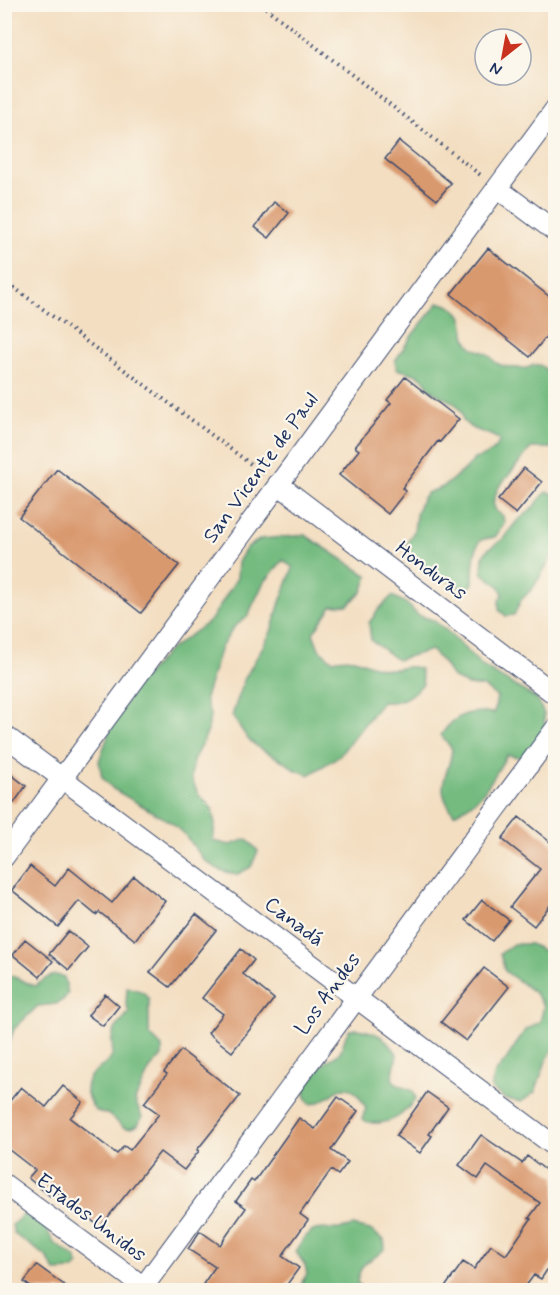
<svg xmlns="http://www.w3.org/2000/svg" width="560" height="1295" font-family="Mynerve,sans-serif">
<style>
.forest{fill:#74bb80;stroke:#48756f;stroke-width:1.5}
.building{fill:#d9996e}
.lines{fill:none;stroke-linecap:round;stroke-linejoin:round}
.minor-casing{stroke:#3b496d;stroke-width:22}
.path{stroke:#3b496d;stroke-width:4;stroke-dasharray:1.5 4.5;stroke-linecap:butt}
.minor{stroke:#fff;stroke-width:20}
.labels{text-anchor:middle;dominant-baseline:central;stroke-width:4.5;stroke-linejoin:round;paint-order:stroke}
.street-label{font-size:21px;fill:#1b2f5e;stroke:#fbf7ec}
</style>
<rect width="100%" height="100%" fill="#fbf7ec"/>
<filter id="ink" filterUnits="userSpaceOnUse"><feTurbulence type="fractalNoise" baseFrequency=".0167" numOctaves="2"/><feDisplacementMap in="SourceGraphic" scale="12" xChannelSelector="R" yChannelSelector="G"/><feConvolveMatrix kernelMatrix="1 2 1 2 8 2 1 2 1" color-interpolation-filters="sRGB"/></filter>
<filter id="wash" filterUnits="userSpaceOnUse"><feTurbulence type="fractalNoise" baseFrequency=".008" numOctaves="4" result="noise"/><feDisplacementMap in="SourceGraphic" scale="24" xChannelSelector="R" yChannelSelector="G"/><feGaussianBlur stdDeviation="1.35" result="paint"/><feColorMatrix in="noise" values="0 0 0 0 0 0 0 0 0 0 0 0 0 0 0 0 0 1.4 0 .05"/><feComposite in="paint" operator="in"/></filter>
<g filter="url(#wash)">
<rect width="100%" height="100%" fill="#f3dec1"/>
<path class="forest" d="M439,302C477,313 456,333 472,347C477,351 484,351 489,355C491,357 493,360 495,362C502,367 518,369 527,368C530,367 532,365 535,365C560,363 556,431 555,448H531L498,488L493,503L496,511L503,516L504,524L495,537L480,540C473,554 473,569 473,584L465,591L444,578L437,579L404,549L414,531L416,515L422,499L427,493L443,487L470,465L474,459C486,456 495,452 500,440C487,431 475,433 463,421C462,401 446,401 434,392C428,388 426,381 421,377C415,373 404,371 397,369L395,361L413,334Z
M546,492L555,494V552L533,588L521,600L514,615L506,616L499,610V601L503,594L499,586L482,573L483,556L488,549L502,540L517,521L530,511Z
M305,535L368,576L362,592L348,605L332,606L313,633L319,649L332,660C360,654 363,666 387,669C400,671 406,663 420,669L423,684C410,697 400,704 382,702L339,756L309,775L294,769L285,762L259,748L248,739L232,716L244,680L271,632L280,602L293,568L283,560L263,584L247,617L234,627L221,647L205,698L210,715L208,731L193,761L191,778L199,795L212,808L215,824L213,841L230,845L247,839L258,851L251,867L236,875L220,870L205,861L185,835L172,823L113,789L102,777L99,761L110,730L134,688L168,651L211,620L237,578L238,562L247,547L261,539Z
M392,596L406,603L418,615L433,620L446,630L482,666L537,699L544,714L545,730L524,758L507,755C490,782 484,800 454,814C432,785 449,779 452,749L441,735C455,714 469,710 494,713L497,697L484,687L467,685L452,677L443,663L431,650L397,660L371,640L369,623L379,609Z
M513,944H530L544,951L555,953V1046L546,1061L535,1092L521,1102L505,1099L491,1088L495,1073L506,1060L525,1030L540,1022L544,1006L534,992L505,971L500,954Z
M5,975C16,975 24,983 35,986C46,979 51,972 64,977L68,993L63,1000L56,1004L38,1006L14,1029L5,1056Z
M127,987L143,992L149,999V1034L162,1047V1056L150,1069L135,1100L142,1117L138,1125C120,1134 122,1122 109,1115C105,1113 99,1112 95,1110C85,1096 81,1081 97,1070C102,1066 108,1064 111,1058C114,1051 112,1046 112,1039C113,1027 123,1021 129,1012L126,1004Z
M357,1029C377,1032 386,1037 397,1054L392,1079L398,1085L413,1091L416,1099C411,1104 405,1112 399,1116C389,1123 371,1126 362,1119L366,1108C343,1066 338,1102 310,1104C296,1087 313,1072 327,1061C331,1059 337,1056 339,1053C344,1046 344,1037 349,1030Z
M24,1214L46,1228L54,1243L75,1257L79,1265L72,1270L55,1271L46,1256L14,1234L12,1225Z
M353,1226L370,1230L384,1240L385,1248C372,1264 362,1256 357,1282L364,1290H303L302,1282L307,1274L305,1265L296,1252C314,1215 323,1237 353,1226Z"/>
<g id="blocks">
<path class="building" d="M399,141L451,183L437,200L385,159Z
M274,202L289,213L269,238L255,227Z
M488,248L555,301V325L530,357L451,294Z
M405,377L459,419L440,442L438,441L402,488L406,491L388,514L339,475L359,450L355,447L391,403L387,400Z
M524,468L542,482L516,514L498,500Z
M57,469L179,565L141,613L19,517Z
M4,769L26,786L14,803L4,796Z
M519,817L555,846V899L534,926L510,907L540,869L502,839Z
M30,866L55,886L69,868L112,903L134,876L165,901L135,940L99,912L96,915L79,901L58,927L12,890Z
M482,900L509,920L492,941L466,920Z
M196,914L216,930L170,987L150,972Z
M68,931L88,947L69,970L49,954Z
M25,939L53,961L40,977L13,955Z
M241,949L254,960L243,974L274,999L232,1052L208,1033L223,1014L202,998Z
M484,968L509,987L466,1041L441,1022Z
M105,994L119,1006L103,1026L88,1015Z
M181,1050L240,1096L197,1150L199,1151L184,1170L160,1152L100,1227L55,1191L50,1196L28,1178L35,1170L4,1146V1108L21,1087L46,1107L63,1086L83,1102L70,1118L117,1154L124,1146L130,1150L159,1114L144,1103L167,1074L164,1072Z
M427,1092L448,1107L429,1134L432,1136L420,1153L396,1136Z
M338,1097L358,1111L331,1150L348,1162L338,1175L331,1170L300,1214L308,1220L282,1256L299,1268L283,1290H212L203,1284L215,1267L188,1249L200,1231L220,1245L246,1208L236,1201L251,1180L254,1182L299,1118L315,1129Z
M481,1135L522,1163L527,1156L555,1177V1258L541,1279L534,1275L523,1290H443L463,1262L474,1269L491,1245L506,1255L531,1219L529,1218L540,1203L487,1166L478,1179L459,1165Z
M37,1265L71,1290H35L24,1282Z"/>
</g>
</g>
<g filter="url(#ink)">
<use href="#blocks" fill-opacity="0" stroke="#3b496d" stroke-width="1.5"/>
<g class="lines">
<defs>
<path id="minor" d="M497,188L556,232
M278,484L556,695
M4,735L556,1147
M4,857L556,108
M4,1184L148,1290
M141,1290L556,728"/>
</defs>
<use href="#minor" class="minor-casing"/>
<path class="path" d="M261,4L483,177
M4,280L264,474"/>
<use href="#minor" class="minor"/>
</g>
</g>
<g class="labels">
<g class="street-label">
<text transform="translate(261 468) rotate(-54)">San Vicente de Paul</text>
<text transform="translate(431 571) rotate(37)">Honduras</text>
<text transform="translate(294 922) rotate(37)">Canadá</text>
<text transform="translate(328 994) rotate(-54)">Los Andes</text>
<text transform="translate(91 1218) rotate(37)">Estados Unidos</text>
</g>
</g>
<rect width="560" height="1295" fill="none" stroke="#fbf7ec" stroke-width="24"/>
<g transform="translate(503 57) rotate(211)"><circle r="28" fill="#fbf7ec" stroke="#a1a7b3" stroke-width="1.5"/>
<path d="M0-4.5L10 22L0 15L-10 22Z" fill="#c8321e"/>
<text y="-9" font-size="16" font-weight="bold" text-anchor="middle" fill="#1b2f5e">N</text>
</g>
</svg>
